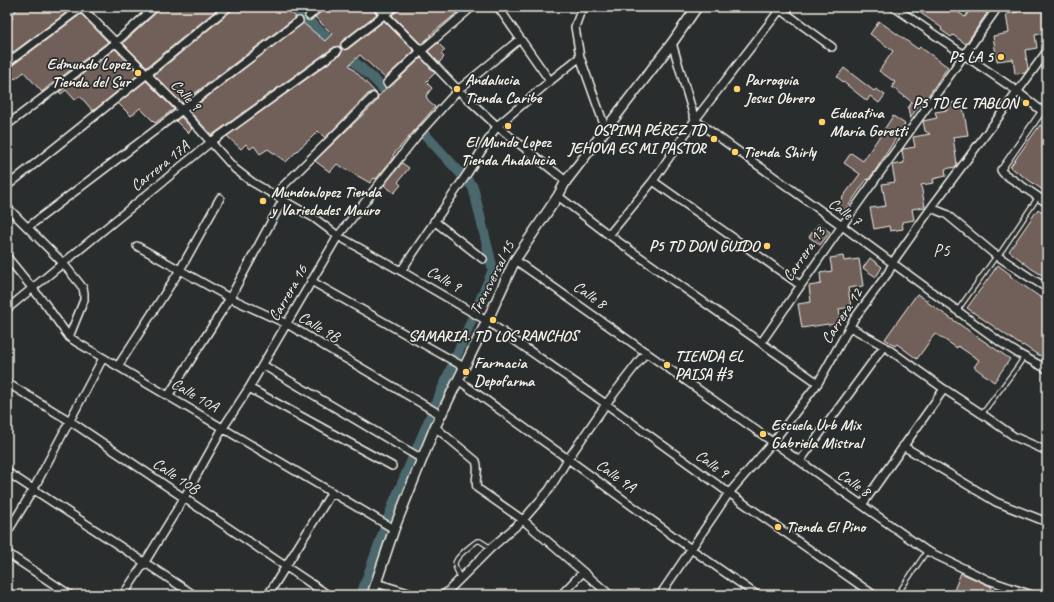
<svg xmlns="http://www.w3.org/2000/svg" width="1054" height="602" font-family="Caveat,sans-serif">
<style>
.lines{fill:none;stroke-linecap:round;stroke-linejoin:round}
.canal{stroke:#4b686d;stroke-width:10}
.building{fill:#715f5a;stroke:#f4f1e8}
.service-casing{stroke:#f4f1e8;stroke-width:6}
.pedestrian-casing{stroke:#f4f1e8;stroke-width:8}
.minor-casing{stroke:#f4f1e8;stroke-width:10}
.tertiary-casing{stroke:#f4f1e8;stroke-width:12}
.service{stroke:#2a2d2e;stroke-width:3.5}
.pedestrian{stroke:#2a2d2e;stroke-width:5.5}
.minor{stroke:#2a2d2e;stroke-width:7}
.tertiary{stroke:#2a2d2e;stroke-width:9}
.poi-dot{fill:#ffd166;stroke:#2a2d2e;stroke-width:1.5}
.labels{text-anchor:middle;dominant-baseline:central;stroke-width:3.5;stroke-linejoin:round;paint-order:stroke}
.poi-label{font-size:16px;font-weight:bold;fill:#f4f1e8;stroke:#2a2d2e;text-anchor:start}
.street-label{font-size:16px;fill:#f4f1e8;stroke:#2a2d2e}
.neighbourhood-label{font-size:17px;letter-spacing:1px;fill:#f4f1e8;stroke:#2a2d2e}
</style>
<rect width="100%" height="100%" fill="#2a2d2e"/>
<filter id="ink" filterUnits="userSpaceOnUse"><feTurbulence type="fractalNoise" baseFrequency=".025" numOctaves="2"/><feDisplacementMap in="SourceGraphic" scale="8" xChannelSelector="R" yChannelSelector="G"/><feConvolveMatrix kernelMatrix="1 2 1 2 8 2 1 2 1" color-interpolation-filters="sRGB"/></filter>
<g filter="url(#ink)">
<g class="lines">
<path class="canal" d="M293,7L377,82L393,100
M361,595L394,502L493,270L473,187L408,116"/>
</g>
<path class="building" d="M12,7H74L8,56L7,54V24L13,18L11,16L16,11Z
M160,7H220L147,67L123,43L158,11Z
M233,7H284L296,17L182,103L154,75L231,11Z
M324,7H370L377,14L342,41L340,45L343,49L345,50L348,49L384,21L414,51L385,78L360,55L349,65L379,96L386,88L390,87L421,58L435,73L426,82L432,88L426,96L429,102L435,107L393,155L394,157L376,179L374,178L370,183L337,164L330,172L315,161L377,101L378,96L375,92H372L369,93L325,138L318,131L308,141L301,147L286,162L268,149L260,154L254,146L250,149L246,144L241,149L227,136L340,55L342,53V50L339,46L334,47L212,135L189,111L303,23L325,41L332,34L315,17L323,10Z
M400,7H464L430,35L431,36L421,44L392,15L397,11Z
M912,7H951L965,17L972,7H991L966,44L953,35L951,37L941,30L942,28Z
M1017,7H1047V20H1046L1047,33L1035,35L1037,48L1025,50L1028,69L1025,73L1015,74L1013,59L997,61L993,36L1009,33L1006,14L1018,12Z
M81,14L108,42L52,84H51L42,92L24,72L15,79L7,71V68L10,67Z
M879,21L918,49L920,47L948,67L921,106L920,103L910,119L908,108L912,102L892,87L895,82L879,71L893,51L870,34Z
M438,43L445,50L441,54L444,57L439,63L428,51Z
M115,49L139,74L93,111L80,96L75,100L66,90L61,94L59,92Z
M844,68L874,91L876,89L885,95L879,103L870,96L867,101L837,77Z
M146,81L174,109L155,123L140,108L131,116L118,103Z
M962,101L968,135L953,137L957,164L955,167L945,169L946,176L933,179L934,183L921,185L925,207L912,209L914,220L902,222L903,229L890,231L889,226L874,229L870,208L886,206L882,184L895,182L892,165L904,163L902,150L903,149L915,147L913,137L930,134L925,131L923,121L937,118L935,112L948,110L947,104Z
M893,116L905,124L877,168L868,180L867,179L842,215L834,209L860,174L844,163L851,153L863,161Z
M181,117L192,129L188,133L176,121Z
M1040,125L1047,130V193L1010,167Z
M402,163L409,168L398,182L401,185L394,193L384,185Z
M1038,209L1047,215V278L1032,269L1009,251Z
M818,224L830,232L820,245L809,237Z
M843,256L844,261L859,259L863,286L848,288L851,307L839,309L841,323L828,325V324L802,328L798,304L811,302L809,286L821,284L820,273L832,271L830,258Z
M870,258L882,267L876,277L863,268Z
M998,265L1011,275L1010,276L1047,302V359L1035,353L1023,345L1022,346L967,308Z
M917,294L928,301L927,302L1010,359L994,382L974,367L979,360L958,346L957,348L936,334L935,335H934L917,359L897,344L895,346L885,339Z
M961,573L992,587L989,595H952Z"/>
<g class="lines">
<defs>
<path id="service" d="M957,311L995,258L1001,252L1038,197
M982,414L1018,366L1024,357
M460,579C459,574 455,568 455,564C455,557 472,545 477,541H480L491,548
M897,595L927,551"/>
<path id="pedestrian" d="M1001,170L1042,111"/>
<path id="minor" d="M81,7L182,110L235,169L252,182L314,218L338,236L401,271L487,321L606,404L729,493L874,595
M377,7L421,51L458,90L497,126L566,181
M498,7L550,81
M585,7L580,13L575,27L580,57L606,130
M894,7L1014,89L1047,115
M780,9L832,47
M309,16L319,7
M672,43L695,120L838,223L1000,342L1019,354L1047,369
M345,45L394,7
M7,63L82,7
M387,83L421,51L472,7
M7,125L115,43L155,7
M1001,170L1003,173L1047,203
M653,181L800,285
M7,186L147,74L228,7
M274,195L373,97
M558,196L609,235L818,383
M7,207L63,263L83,288L84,293V300L69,337
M932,207L936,210L946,214L993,253L1029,277L1047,288
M434,221L483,259
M28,227L299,21
M609,235L653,181L695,120L782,7
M137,246L230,298L287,324L441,415
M7,257L46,305L69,337L78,343L394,529
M515,260L927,551L988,580L1032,595
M401,271L467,174L497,126L550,81L580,57
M311,281L464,367
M7,309L211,142L337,51
M850,327L884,346L944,389L982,414L1015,437L1047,451
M761,343L839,230L967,51L998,7
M263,365L422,459
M118,366L180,270L220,198
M458,380L568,459L691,549L757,595
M7,383L70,421L328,595
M249,388L392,466
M168,396L230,298L283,200
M435,427L476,461C480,470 474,479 477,488L523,520L610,595
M903,446L996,502L1047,522
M800,461L884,346
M7,472L194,595
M862,505L944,389
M7,533L33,490L103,358
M7,553L70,595
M376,583L415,595
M123,595L145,562L184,498L223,428L249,388L338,236L416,137L458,90L520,39
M268,595L332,492
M444,595L491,548L523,520L549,490L568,459L606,404L646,352
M561,595L583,572
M660,595L729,493L773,442L818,383L854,319L888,273L895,259L934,204L1015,95L1047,51"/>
<path id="tertiary" d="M372,595L394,529L422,459L435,427L487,321L515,260L558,196L566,181L672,43L697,7"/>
</defs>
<use href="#service" class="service-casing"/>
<use href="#pedestrian" class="pedestrian-casing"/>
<use href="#minor" class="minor-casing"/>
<use href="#tertiary" class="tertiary-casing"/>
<use href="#service" class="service"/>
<use href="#pedestrian" class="pedestrian"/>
<use href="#minor" class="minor"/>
<use href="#tertiary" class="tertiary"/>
</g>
</g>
<g class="poi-dot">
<circle cx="1001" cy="57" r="4"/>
<circle cx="138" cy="73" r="4"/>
<circle cx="457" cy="89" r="4"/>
<circle cx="737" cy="89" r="4"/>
<circle cx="1026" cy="103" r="4"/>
<circle cx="822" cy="122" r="4"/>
<circle cx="508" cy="126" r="4"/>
<circle cx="714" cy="139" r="4"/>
<circle cx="735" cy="152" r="4"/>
<circle cx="263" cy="201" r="4"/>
<circle cx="767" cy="246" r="4"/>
<circle cx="493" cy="320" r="4"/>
<circle cx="667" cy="365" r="4"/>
<circle cx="466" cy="372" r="4"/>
<circle cx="763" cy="434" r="4"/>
<circle cx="778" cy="527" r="4"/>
</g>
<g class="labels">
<g class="poi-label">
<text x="993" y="57" text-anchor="end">P5 LA 5</text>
<text x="130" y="64" text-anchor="end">Edmundo Lopez<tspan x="130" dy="18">Tienda del Sur</tspan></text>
<text x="465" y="80">Andalucia<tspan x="465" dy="18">Tienda Caribe</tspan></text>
<text x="745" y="80">Parroquia<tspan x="745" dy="18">Jesus Obrero</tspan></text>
<text x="1018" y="103" text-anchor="end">P5 TD EL TABLON</text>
<text x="830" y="113">Educativa<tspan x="830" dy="18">María Goretti</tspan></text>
<text x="706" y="130" text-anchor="end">OSPINA PÉREZ TD<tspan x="706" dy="18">JEHOVA ES MI PASTOR</tspan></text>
<text x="508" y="142" text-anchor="middle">El Mundo Lopez<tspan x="508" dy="18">Tienda Andalucia</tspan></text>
<text x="743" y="152">Tienda Shirly</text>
<text x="271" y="192">Mundonlopez Tienda<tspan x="271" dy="18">y Variedades Mauro</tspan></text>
<text x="759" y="246" text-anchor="end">P5 TD DON GUIDO</text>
<text x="493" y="336" text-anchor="middle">SAMARIA. TD LOS RANCHOS</text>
<text x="675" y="356">TIENDA EL<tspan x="675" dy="18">PAISA #3</tspan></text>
<text x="474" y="363">Farmacia<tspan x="474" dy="18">Depofarma</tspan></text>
<text x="771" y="425">Escuela Urb Mix<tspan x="771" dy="18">Gabriela Mistral</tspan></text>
<text x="786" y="527">Tienda El Pino</text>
</g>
<g class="street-label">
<text transform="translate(186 95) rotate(47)">Calle 9</text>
<text transform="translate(160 166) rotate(-39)">Carrera 17A</text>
<text transform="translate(845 212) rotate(36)">Calle 7</text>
<text transform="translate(804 254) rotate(-55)">Carrera 13</text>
<text transform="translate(492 278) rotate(-63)">Transversal 15</text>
<text transform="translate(444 279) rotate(30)">Calle 9</text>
<text transform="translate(288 293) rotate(-60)">Carrera 16</text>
<text transform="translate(590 295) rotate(35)">Calle 8</text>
<text transform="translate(842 316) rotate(-57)">Carrera 12</text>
<text transform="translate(319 327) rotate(31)">Calle 9B</text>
<text transform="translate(195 395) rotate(30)">Calle 10A</text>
<text transform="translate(712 464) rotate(36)">Calle 9</text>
<text transform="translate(176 476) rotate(34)">Calle 10B</text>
<text transform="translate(616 476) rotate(36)">Calle 9A</text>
<text transform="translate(854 483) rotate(35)">Calle 8</text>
</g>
<g class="neighbourhood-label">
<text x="942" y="250">P5</text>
</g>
</g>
<rect width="1054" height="602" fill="none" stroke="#2a2d2e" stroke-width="24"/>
<rect x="12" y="12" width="1030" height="578" fill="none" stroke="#f4f1e8" stroke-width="1.5" filter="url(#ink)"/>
</svg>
